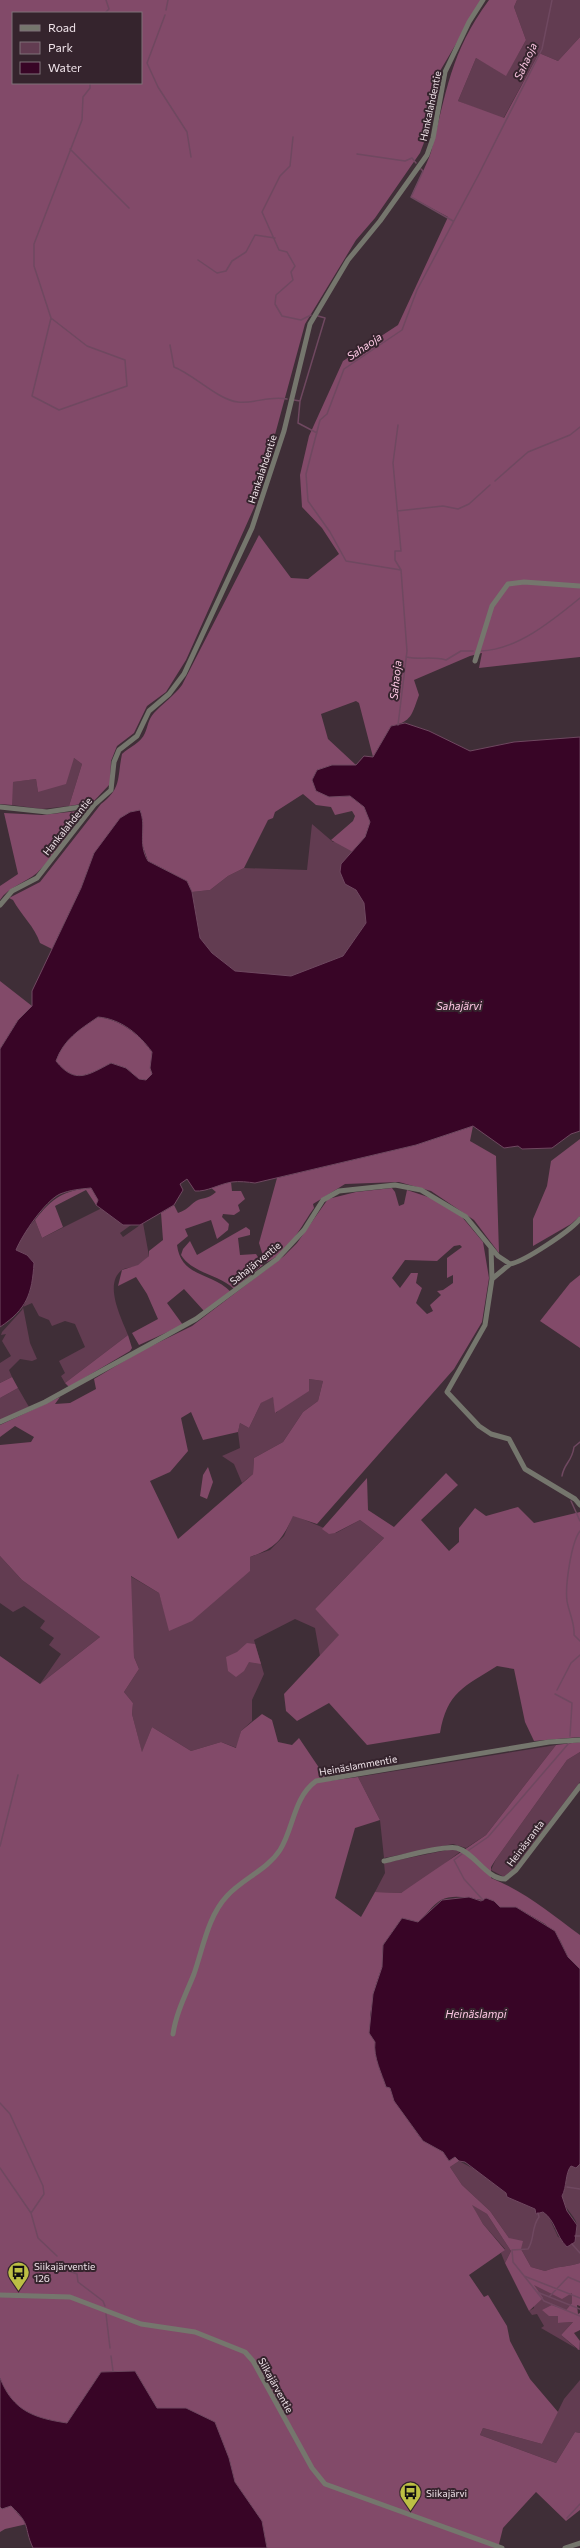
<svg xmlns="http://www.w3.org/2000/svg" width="580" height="2548" font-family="Commissioner,sans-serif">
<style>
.green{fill:#623c51}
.forest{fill:#824a69;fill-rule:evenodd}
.water{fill:#380526;stroke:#6f4860;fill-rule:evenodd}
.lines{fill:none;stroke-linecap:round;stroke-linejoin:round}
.stream{stroke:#6f4860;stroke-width:1.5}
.minor{stroke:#75766d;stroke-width:5}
.labels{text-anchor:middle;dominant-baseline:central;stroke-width:4;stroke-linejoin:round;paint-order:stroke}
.street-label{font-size:10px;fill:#efe3e9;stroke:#35242d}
.poi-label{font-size:10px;fill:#efe3e9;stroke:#35242d;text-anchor:start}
.water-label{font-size:11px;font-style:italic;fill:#fec8e4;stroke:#35242d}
</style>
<rect width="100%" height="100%" fill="#3f2e37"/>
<path class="green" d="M517,0H580V37L558,61L539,53L503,119L458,101L476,58L506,75L526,40L514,7Z
M405,723L443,738L364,903L366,923L343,956L291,976L264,974L235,971L212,953L200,938L192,892L210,890L228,876L244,868L307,870L312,824L333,842L365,837L356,765L364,756L373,757L391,726Z
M74,758L82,764L69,806L42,809L12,805V782L36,779L38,792Z
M102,1208L123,1225H131L120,1233L123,1237L143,1223L149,1256C146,1259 141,1264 137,1266C132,1268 126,1267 122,1270C103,1284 122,1319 128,1335L65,1383L61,1376L65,1373L59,1361L85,1347L75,1324L65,1321L52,1326L49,1320L39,1316L32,1303L23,1307L30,1343L37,1359L32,1361L20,1359L9,1370L12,1377L0,1383V1363L11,1356L2,1341L6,1334L1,1335L2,1332L22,1310L30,1292L34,1263L27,1255L16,1250L23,1234L35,1220L42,1238Z
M309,1379L323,1381L318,1401L303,1412L283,1442L254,1458L253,1474L242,1483L234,1464L222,1456L240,1448L238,1432L240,1423L249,1428L261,1403L273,1396L276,1413Z
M18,1388L29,1407L0,1420V1398Z
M293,1515L336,1533L360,1520L384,1538L315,1609L340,1635L320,1656L315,1628L295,1619L254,1640L264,1674L252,1700V1721L241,1731L237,1748L221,1742L191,1751L152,1727L142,1753L132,1714L133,1703L124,1692L139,1669L134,1657L130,1576L159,1593L170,1630L250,1557L270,1550L284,1536Z
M0,1556L22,1580L100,1637L40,1684L61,1654L49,1645L54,1638L40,1628L45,1621L24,1606L13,1612L0,1603Z
M556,1745L486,1835L466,1848L453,1844L384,1858L380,1820L358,1777Z
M580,1752V1782L509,1875L504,1877L491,1870L496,1859L567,1760Z
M452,1849L461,1851L426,1878L401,1893L375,1892L385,1873L384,1863Z
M459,2161L476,2170L506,2193L508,2197L548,2215L558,2237L575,2242C575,2237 577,2231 577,2226C577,2217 562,2207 562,2196C567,2187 565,2173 571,2166L576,2168L580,2164V2263C568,2267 557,2266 545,2271L531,2267L521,2249L509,2238L490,2211L462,2185L450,2167Z
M471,2204L487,2214L511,2251L505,2263L501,2253L505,2249L483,2224Z
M533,2284L572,2292V2303L566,2310L552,2305L559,2315L558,2323L573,2322L561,2335L578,2350L580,2341V2350H579L541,2328L544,2326L537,2314L532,2315L529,2311L534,2308Z
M580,2380V2433L575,2432L556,2463L480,2435L483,2428L542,2444L564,2399Z"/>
<path class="forest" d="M0,0H482L440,71L433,119L420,153L375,218L356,240L305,324L257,501L186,660L166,692L147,706L134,733L117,746L111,761L110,784L93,802L69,806L82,764L74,758L66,784L38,792L36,779L13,782L12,805L0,804ZM13,13H141V83H13Z
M489,0H517L514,7L526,40L506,76L476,58L458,101L504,118L539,53L558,61L580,37V657L479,668L482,653L470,656L414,680L419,695C412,714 412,722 391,726L373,757L359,703L356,701L321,714L328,739L356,765H332L317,770L312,780L329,797L350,796L364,807L370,822L365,837L353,852L331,840L353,821L355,816L352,811L335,815L331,807L316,805L303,794L275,812L273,818L268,820L244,868L228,876L210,890L192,892L187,881L148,861L141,841L143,819L94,853L81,888L52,949L40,943C35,927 21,915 13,900L9,898L40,882L101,804C122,788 117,778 122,754C129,747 141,743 145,733C148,726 148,720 154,713C163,703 174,696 182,685L259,535L291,578L308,579L339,554L322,528L302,507L300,475L309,436L343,361L398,325L448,217L411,197C417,182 426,167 431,152C447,91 450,53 489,0Z
M87,810C71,830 55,855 37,873C25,883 8,887 0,900V886L18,874L4,813L42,815Z
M0,981L32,1006L18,1020L0,1049Z
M98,1017C121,1020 139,1034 152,1052L150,1068L152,1074L146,1080L139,1079L126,1068L111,1063C88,1075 75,1085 55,1060C66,1037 77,1031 98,1017Z
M473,1126L470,1141L496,1156L499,1253L474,1220L431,1191L399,1182L345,1184L313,1204L314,1208C301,1226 289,1253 267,1262L264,1259L259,1243L277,1178L416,1145Z
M580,1139V1216L571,1224L533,1246V1219L547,1186L551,1161Z
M231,1182L232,1191H241L245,1199L238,1205L240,1211L234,1215L223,1214L222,1217L229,1224L228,1230L217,1239L211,1220L185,1229L188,1236L177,1245C181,1278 212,1272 231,1292L204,1311L184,1289L167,1303L183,1325L139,1345L132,1333L158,1319L147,1294L136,1277L118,1286L122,1270L138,1265L149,1256V1251L163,1240L161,1213L174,1205L178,1213C187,1210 189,1206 196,1201C203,1197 207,1200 216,1192L210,1187Z
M91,1188L98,1200L96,1205L86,1190L55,1206L63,1227L42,1238L35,1220C52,1198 64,1190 91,1188Z
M392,1188L395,1192L399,1206L404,1204L407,1190L431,1198L462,1217L483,1242L489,1278L482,1322L454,1369L317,1524L293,1516C282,1540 276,1548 250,1557V1571L192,1621L169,1631L159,1593L131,1576L134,1657L139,1669L124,1692L133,1703L132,1714L142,1752L152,1727L191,1751L221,1742L236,1748L241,1731L262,1714L272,1720L278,1742L292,1745L299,1738L328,1781L358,1777L380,1820L355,1828L335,1898L361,1917L375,1892L401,1893L486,1835L556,1745L580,1742V1752L567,1760L496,1859L491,1867V1878C524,1891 551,1914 580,1935V1969L568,1957L560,1940L545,1924L516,1907H500L494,1901C478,1901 456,1892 441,1900C432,1905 426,1916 418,1922L402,1918L383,1945L382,1967L376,1984L370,2015L371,2030L375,2042L377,2058L395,2101L419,2136L443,2152L449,2161L455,2157L459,2161L450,2167L462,2185L490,2211L509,2238L523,2241L521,2249L531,2267L545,2271C557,2266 568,2267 580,2263V2306L577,2305L578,2314L580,2313V2330L574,2333L580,2341L579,2350L561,2335L573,2322L558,2323V2316H549L542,2310L552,2305L566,2310L572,2303V2293L562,2299L534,2285L543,2298L529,2311L505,2263L511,2251L487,2214L472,2205L483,2224L505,2250L469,2275L484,2297L488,2295L507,2326L510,2341L530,2379L558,2412L542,2444L483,2428L480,2435L556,2463L575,2432L580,2433V2510L566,2521L536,2492L503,2528L498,2548H267L262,2522L235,2482L229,2458L186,2408H157L135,2371L101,2372L67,2423C34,2418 13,2411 0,2378V1656L40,1684L100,1637L22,1580L0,1556V1445L31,1442L34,1437L15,1426L0,1437V1425L60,1397L55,1404L70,1403L96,1389L94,1379L139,1352L192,1326L284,1256L297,1243L328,1199L356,1192ZM460,1245L462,1247L447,1258V1278L453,1275V1283L443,1290L437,1291L441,1295L430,1305L433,1311L427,1314L416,1303L422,1288L416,1283L418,1273H411L400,1288L392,1278L405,1260L437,1261L454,1246ZM309,1379L323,1381L318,1401L303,1412L283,1442L254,1458L253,1474L178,1539L150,1481L170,1472L188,1451L181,1418L191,1412L203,1440L238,1432L240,1423L249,1428L261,1403L273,1397L275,1413L309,1391Z
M246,1227L250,1230V1235L238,1238L240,1255L256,1254L263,1265L234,1289C219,1274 193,1274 181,1255L183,1249L190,1241L197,1255Z
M580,1275V1348L540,1321L570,1283Z
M128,1335L132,1348L130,1351L69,1387L65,1383Z
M12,1377L18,1388L0,1398V1383Z
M208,1467L213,1482L207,1499L200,1496L203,1475Z
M446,1473L458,1485L421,1520L449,1551L459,1542V1528L475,1508L486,1516L518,1507L534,1523L580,1512V1737L534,1741L525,1722L514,1669L497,1666C464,1687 447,1692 440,1733L367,1745L329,1703L297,1721L286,1711L284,1694L339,1635L315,1609L384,1538L360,1520L335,1533L329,1534L322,1529L367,1478L368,1510L394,1527Z
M247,1643L255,1644L261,1664L249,1662L244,1671L236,1677L228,1671L226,1657L237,1652Z
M11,2506L27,2524L5,2529L0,2532V2507Z"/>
<path class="water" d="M405,723L429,731L470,751L514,742L580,737V1131L571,1134L552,1148L522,1149L518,1146L504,1148L473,1126L416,1145L255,1183C248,1182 239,1181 232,1182C219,1184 207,1192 195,1191L187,1179L180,1184L183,1190L174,1205L140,1225H123L96,1205L98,1200L91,1188C80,1189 70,1190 60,1194C45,1201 22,1235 16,1250L27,1255L34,1263C32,1294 27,1309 0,1327V1049L18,1020L32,1006V991L81,888L94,853L120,818L130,812L140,810C147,828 137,842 148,861L187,881L192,892L200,938L212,953L235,971L291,976L343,956L366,923L364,903L356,890L345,884L340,872L341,864L365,837L370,822L364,807L350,796L329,797L316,791L312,780L317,770L332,765H356L364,756L373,757L391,726ZM98,1017C121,1019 139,1034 152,1052L150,1068L152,1074L146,1080L139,1079L126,1068L111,1063C88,1075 75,1085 56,1061C64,1039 79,1030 98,1017Z
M469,1897L481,1901L486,1898L494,1901L500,1907H516L555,1931L568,1957L580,1969V2164L576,2168L571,2166C565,2173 567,2187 562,2196L567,2211L577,2225L575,2242L567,2247C555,2235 556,2221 543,2212L536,2214L535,2209L507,2197L506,2193L465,2162L459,2161L455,2157L449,2161L443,2152L423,2141L394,2101L390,2088L386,2087C382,2074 373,2057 375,2042L369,2033L373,1994L382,1967L383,1945L402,1918L418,1922L442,1900Z
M135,2371L157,2408H186L215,2422L229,2458L235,2482L262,2521L267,2548H33C23,2526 32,2526 11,2506L2,2509L0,2507V2378C13,2411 34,2418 67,2423L101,2372Z"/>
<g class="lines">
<path class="stream" d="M166,10L168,0
M105,13L109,9L106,0
M165,15L147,63L158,87L187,132L191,157
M293,137L290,166L280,176L262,212L279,250L287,252L295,266L291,272L293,280L276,295L275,304L282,316L301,320L311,315
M70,149L129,208
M357,154L405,161L412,158L416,163
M421,169L423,171L411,197L453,221
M198,260L217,273L226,271L232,261L246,252L255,235L275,238
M51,318L32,396L59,410L127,386L125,360L87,346L51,318L34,266V244L82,120L83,97L90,88V83
M170,345L174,367C193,374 218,400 238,402C255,404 270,395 287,399
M294,400L300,401L298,423L317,433
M300,401L325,318L318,316
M398,425L393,463L401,551H395V560L401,570
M495,481L528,452L570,435L580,427
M397,511L443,506L458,509L469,504L490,485
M481,651C517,650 553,620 580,598
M406,657C421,660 432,656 446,660L461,651H473
M398,725L407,651L401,570L346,561L330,532L308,501L306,474L320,420L327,414L344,369L402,330L417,290L479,174L542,49L552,0
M562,1476C564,1463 572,1462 574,1447L580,1442
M571,1501L580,1521
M580,1531C571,1543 565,1586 567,1601C569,1613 575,1623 574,1635L580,1641
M557,1690L571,1663L580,1655
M555,1694L572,1703L570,1736
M0,1846L18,1775
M469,1850L488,1837L569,1743
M462,1854L454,1860L464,1879L483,1900
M0,2103L10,2114L43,2186L44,2194L31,2213
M0,2168L31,2213L38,2238L57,2256
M567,2187L580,2189
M538,2213L539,2217C531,2227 535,2239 528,2249L512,2250L513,2262L544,2301L580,2316
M575,2236H580
M572,2244L580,2253
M63,2261L69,2271L77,2274L78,2282L103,2301L105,2306
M524,2276L580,2298
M537,2292L580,2309
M549,2297L568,2277L580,2282
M106,2314L110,2348
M111,2356L113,2371
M567,2518L580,2504"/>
<path class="minor" d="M475,661L492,606L508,584L524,582L580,586
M0,807L47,812L94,805
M0,905L12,891L37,878L94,805L111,790L114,762L119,750L137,736L149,711L169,694L184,674L252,528L284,431L310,324L348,260L380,221L427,155L433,138L445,72L469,22L483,0
M491,1248L492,1279L485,1325L447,1392L479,1426L491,1434L509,1439L525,1469L575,1499L580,1505
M492,1279L510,1264
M0,1422L45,1402L196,1319L277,1259L304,1230L323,1200L339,1191L395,1185L421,1190L466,1217L498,1256L510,1264C524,1262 570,1231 580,1219
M384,1861C399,1858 444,1845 457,1848C475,1853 486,1879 505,1879L516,1870L580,1786
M173,2034C176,2013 186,1994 194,1974C203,1948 208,1916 227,1896C242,1879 267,1870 280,1850C294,1828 293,1798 316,1781L549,1742L580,1740
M0,2295L70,2297L141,2324L195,2332L245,2352L253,2361L312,2468L325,2484L502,2548
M565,2548L580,2543"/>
</g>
<defs>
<symbol id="bus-pin" viewBox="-11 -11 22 30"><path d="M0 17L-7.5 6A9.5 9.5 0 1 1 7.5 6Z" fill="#bcbf44" stroke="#35242d"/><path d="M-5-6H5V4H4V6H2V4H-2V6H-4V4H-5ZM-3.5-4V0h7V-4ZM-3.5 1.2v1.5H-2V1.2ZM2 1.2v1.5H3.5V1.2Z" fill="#111"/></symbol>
</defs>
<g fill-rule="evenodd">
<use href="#bus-pin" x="6" y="2260" width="25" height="34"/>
<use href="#bus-pin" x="398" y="2480" width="25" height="34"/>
</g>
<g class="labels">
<g class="street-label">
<text transform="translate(430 106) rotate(-78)">Hankalahdentie</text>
<text transform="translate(262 469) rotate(-72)">Hankalahdentie</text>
<text transform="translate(67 826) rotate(-51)">Hankalahdentie</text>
<text transform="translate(255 1263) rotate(-39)">Sahajärventie</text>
<text transform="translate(358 1765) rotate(-10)">Heinäslammentie</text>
<text transform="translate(525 1843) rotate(-53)">Heinäsranta</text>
<text transform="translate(276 2385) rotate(61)">Siikajärventie</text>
</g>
<g class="poi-label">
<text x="34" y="2266">Siikajärventie<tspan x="34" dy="12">126</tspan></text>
<text x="426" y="2493">Siikajärvi</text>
</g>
<g class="water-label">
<text transform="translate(525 61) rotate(-65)">Sahaoja</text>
<text transform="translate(364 346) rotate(-34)">Sahaoja</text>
<text transform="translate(395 680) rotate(-84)">Sahaoja</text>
<text x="459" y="1005">Sahajärvi</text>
<text x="476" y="2013">Heinäslampi</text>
</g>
</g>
<rect x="12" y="12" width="130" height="72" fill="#35242d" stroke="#7f7078"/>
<rect x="20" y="25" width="20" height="6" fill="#75766d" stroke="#7f7078"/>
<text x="48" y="32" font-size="12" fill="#efe3e9">Road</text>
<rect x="20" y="42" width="20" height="12" fill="#623c51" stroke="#7f7078"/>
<text x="48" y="52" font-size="12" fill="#efe3e9">Park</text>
<rect x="20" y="62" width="20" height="12" fill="#380526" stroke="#7f7078"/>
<text x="48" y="72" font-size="12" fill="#efe3e9">Water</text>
</svg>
